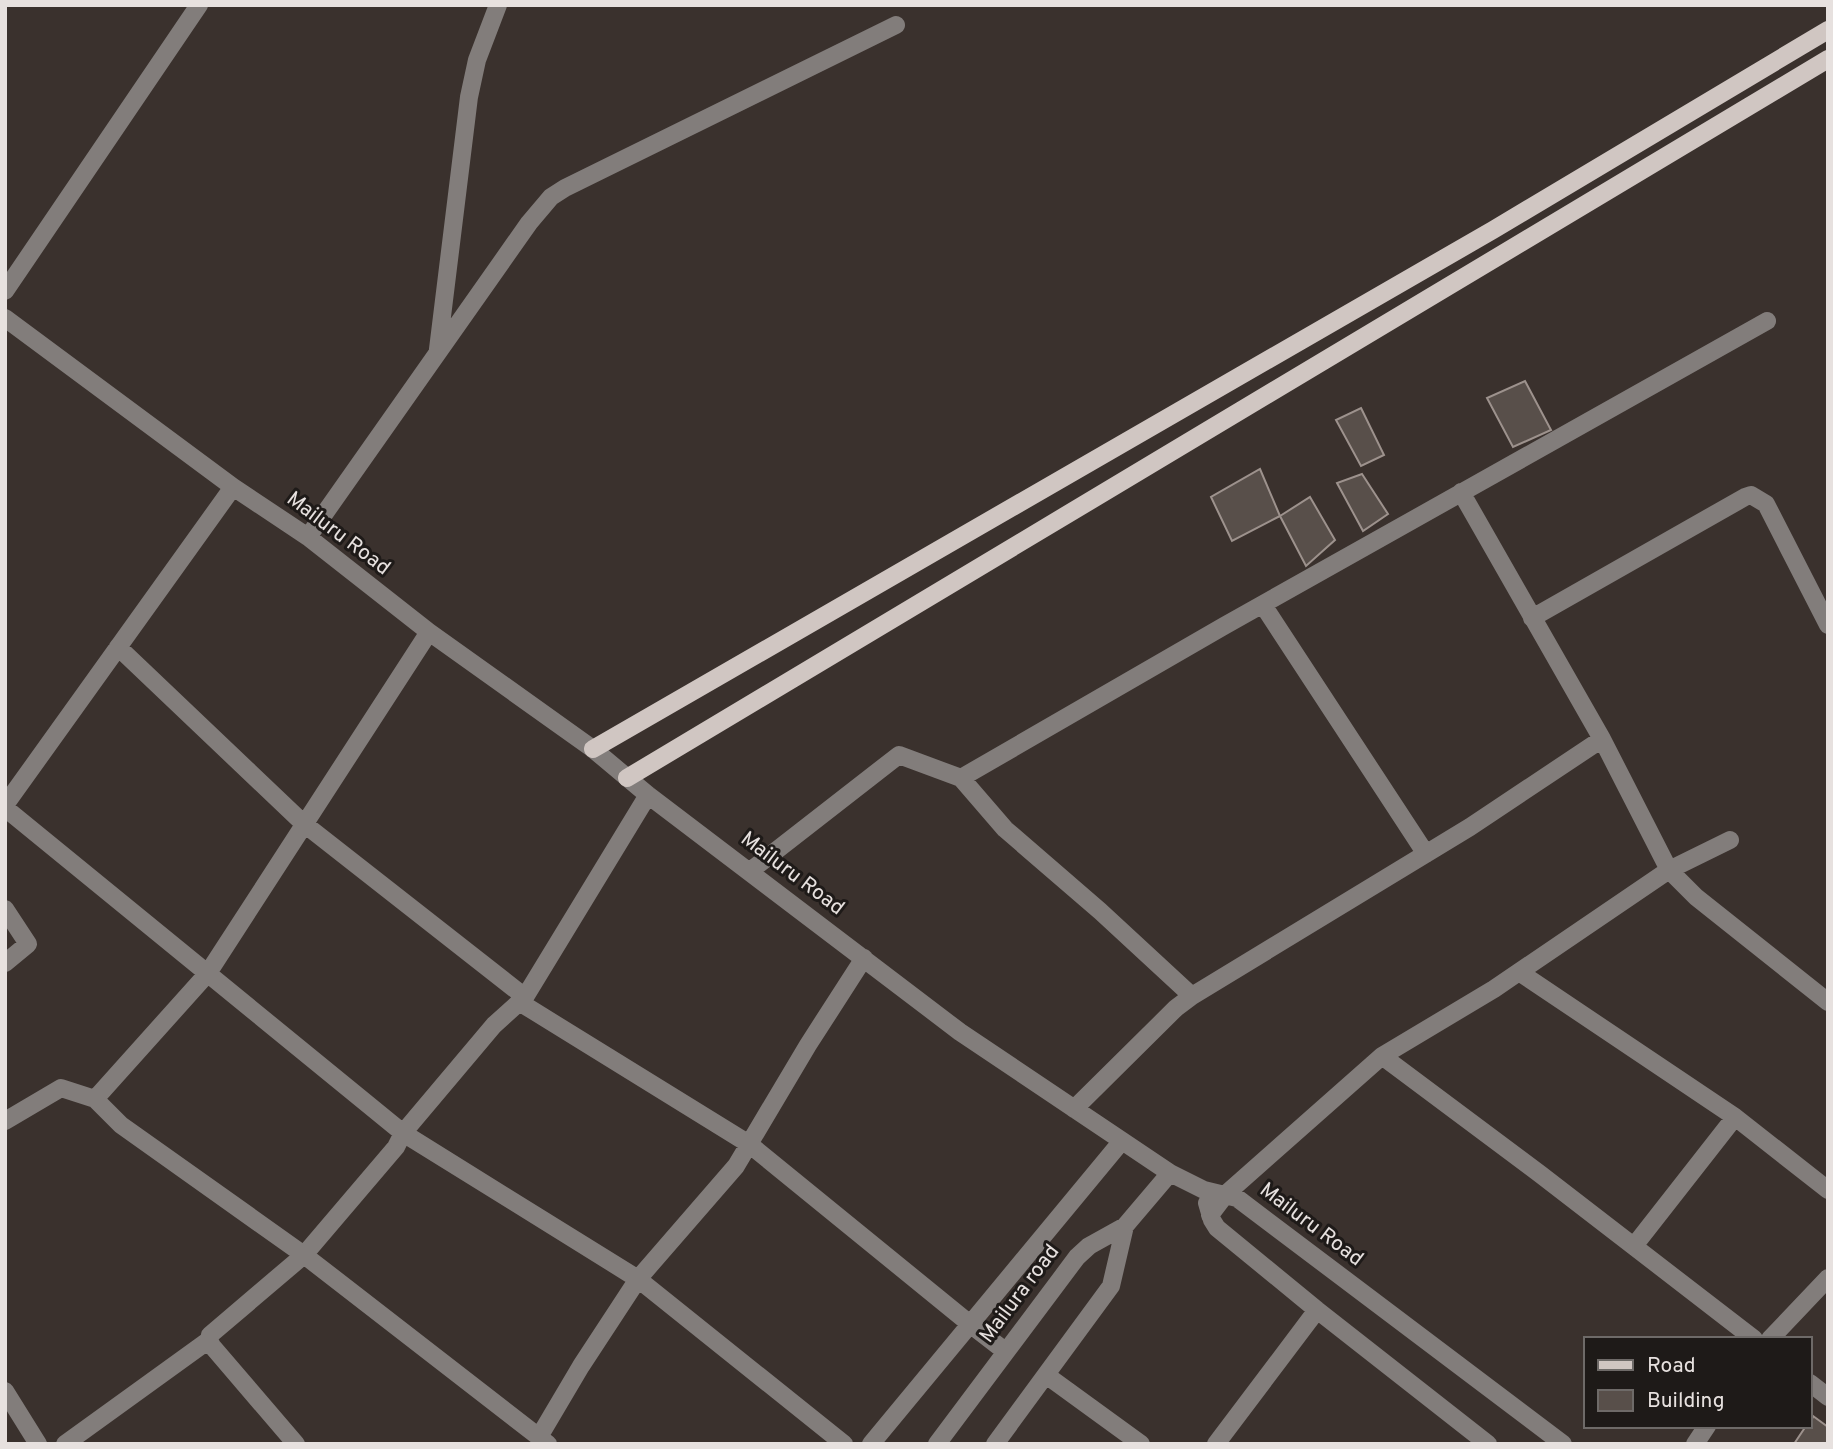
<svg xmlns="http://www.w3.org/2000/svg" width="1833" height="1449" font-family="Overpass,sans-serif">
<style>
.building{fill:#584f4a;stroke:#9d928d;stroke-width:2}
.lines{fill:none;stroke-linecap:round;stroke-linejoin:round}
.minor{stroke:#827d7b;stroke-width:18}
.major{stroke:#d0c6c2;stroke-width:18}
.labels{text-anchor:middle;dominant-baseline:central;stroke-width:6;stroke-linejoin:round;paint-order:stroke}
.street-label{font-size:21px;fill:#e7e1df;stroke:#1e1a18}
</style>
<rect width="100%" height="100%" fill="#3a312d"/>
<path class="building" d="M1525,381L1551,430L1513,447L1487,398Z
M1361,408L1384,455L1361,466L1336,420Z
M1260,469L1280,516L1232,541L1211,497Z
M1362,474L1388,514L1363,531L1337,483Z
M1310,497L1335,540L1306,566L1280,516Z
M1813,1416L1828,1427V1444H1794L1806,1426H1810Z"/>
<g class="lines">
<path class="minor" d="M5,291L199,5
M5,318L233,487L308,537L429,632L593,749L648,795L960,1032L1170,1173L1204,1190L1237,1198L1563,1444
M438,349L469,97L477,60L498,5
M1461,492L1602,739L1669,870L1696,897L1828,1002
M308,537L529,223L551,197L565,188L896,25
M1263,605L1426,854
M1532,618L1745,497L1751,495L1766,504L1828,625
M429,632L208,973L95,1099L121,1125L304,1255L548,1444
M118,647L303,823L525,997L524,1005L749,1144L970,1324L1005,1351
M961,778L1005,829L1100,911L1192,996
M5,805L233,487
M5,808L403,1133L638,1279L844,1444
M750,871L899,755L961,778L1224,626L1767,321
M5,909L28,944L5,963
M1519,972L1735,1117L1828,1190
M1382,1056L1540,1174L1754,1339
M1074,1109L1176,1008L1192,996L1470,827L1602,739
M5,1121L61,1088L95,1099
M1207,1203L1212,1220L1217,1228L1317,1310L1488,1444
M1210,1215L1226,1194L1382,1056L1494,989L1669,870L1730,840
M1634,1246L1735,1117
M1770,1339L1828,1278
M1046,1375L1141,1444
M1810,1383L1828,1397
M5,1391L38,1444
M539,1437L581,1366L638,1279L736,1166L808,1045L864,958
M65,1444L209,1340
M296,1444L212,1346L209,1340L210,1335L304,1255L396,1147L403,1133L494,1025L525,997L648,795
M871,1444L1121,1142
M937,1444L1077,1257L1089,1246L1125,1226L1170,1173
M995,1444L1111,1286L1125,1226
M1216,1444L1317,1310
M1695,1444L1707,1426"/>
<path class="major" d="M593,749L1493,230L1828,30
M627,778L1828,59"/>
</g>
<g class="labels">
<g class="street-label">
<text transform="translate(338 534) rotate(37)">Mailuru Road</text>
<text transform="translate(792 874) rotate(37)">Mailuru Road</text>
<text transform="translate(1311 1225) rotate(37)">Mailuru Road</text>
<text transform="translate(1020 1294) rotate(-53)">Mailura road</text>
</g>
</g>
<rect width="1833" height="1449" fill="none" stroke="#e7e1df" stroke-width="14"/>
<rect x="1584" y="1337" width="228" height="91" fill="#1e1a18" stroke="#6e6a68" stroke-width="2"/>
<rect x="1598" y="1360" width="35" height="10" fill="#d0c6c2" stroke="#6e6a68" stroke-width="2"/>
<text x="1647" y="1372" font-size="21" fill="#e7e1df">Road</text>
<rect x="1598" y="1390" width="35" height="21" fill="#584f4a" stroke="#6e6a68" stroke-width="2"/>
<text x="1647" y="1407" font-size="21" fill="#e7e1df">Building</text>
</svg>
